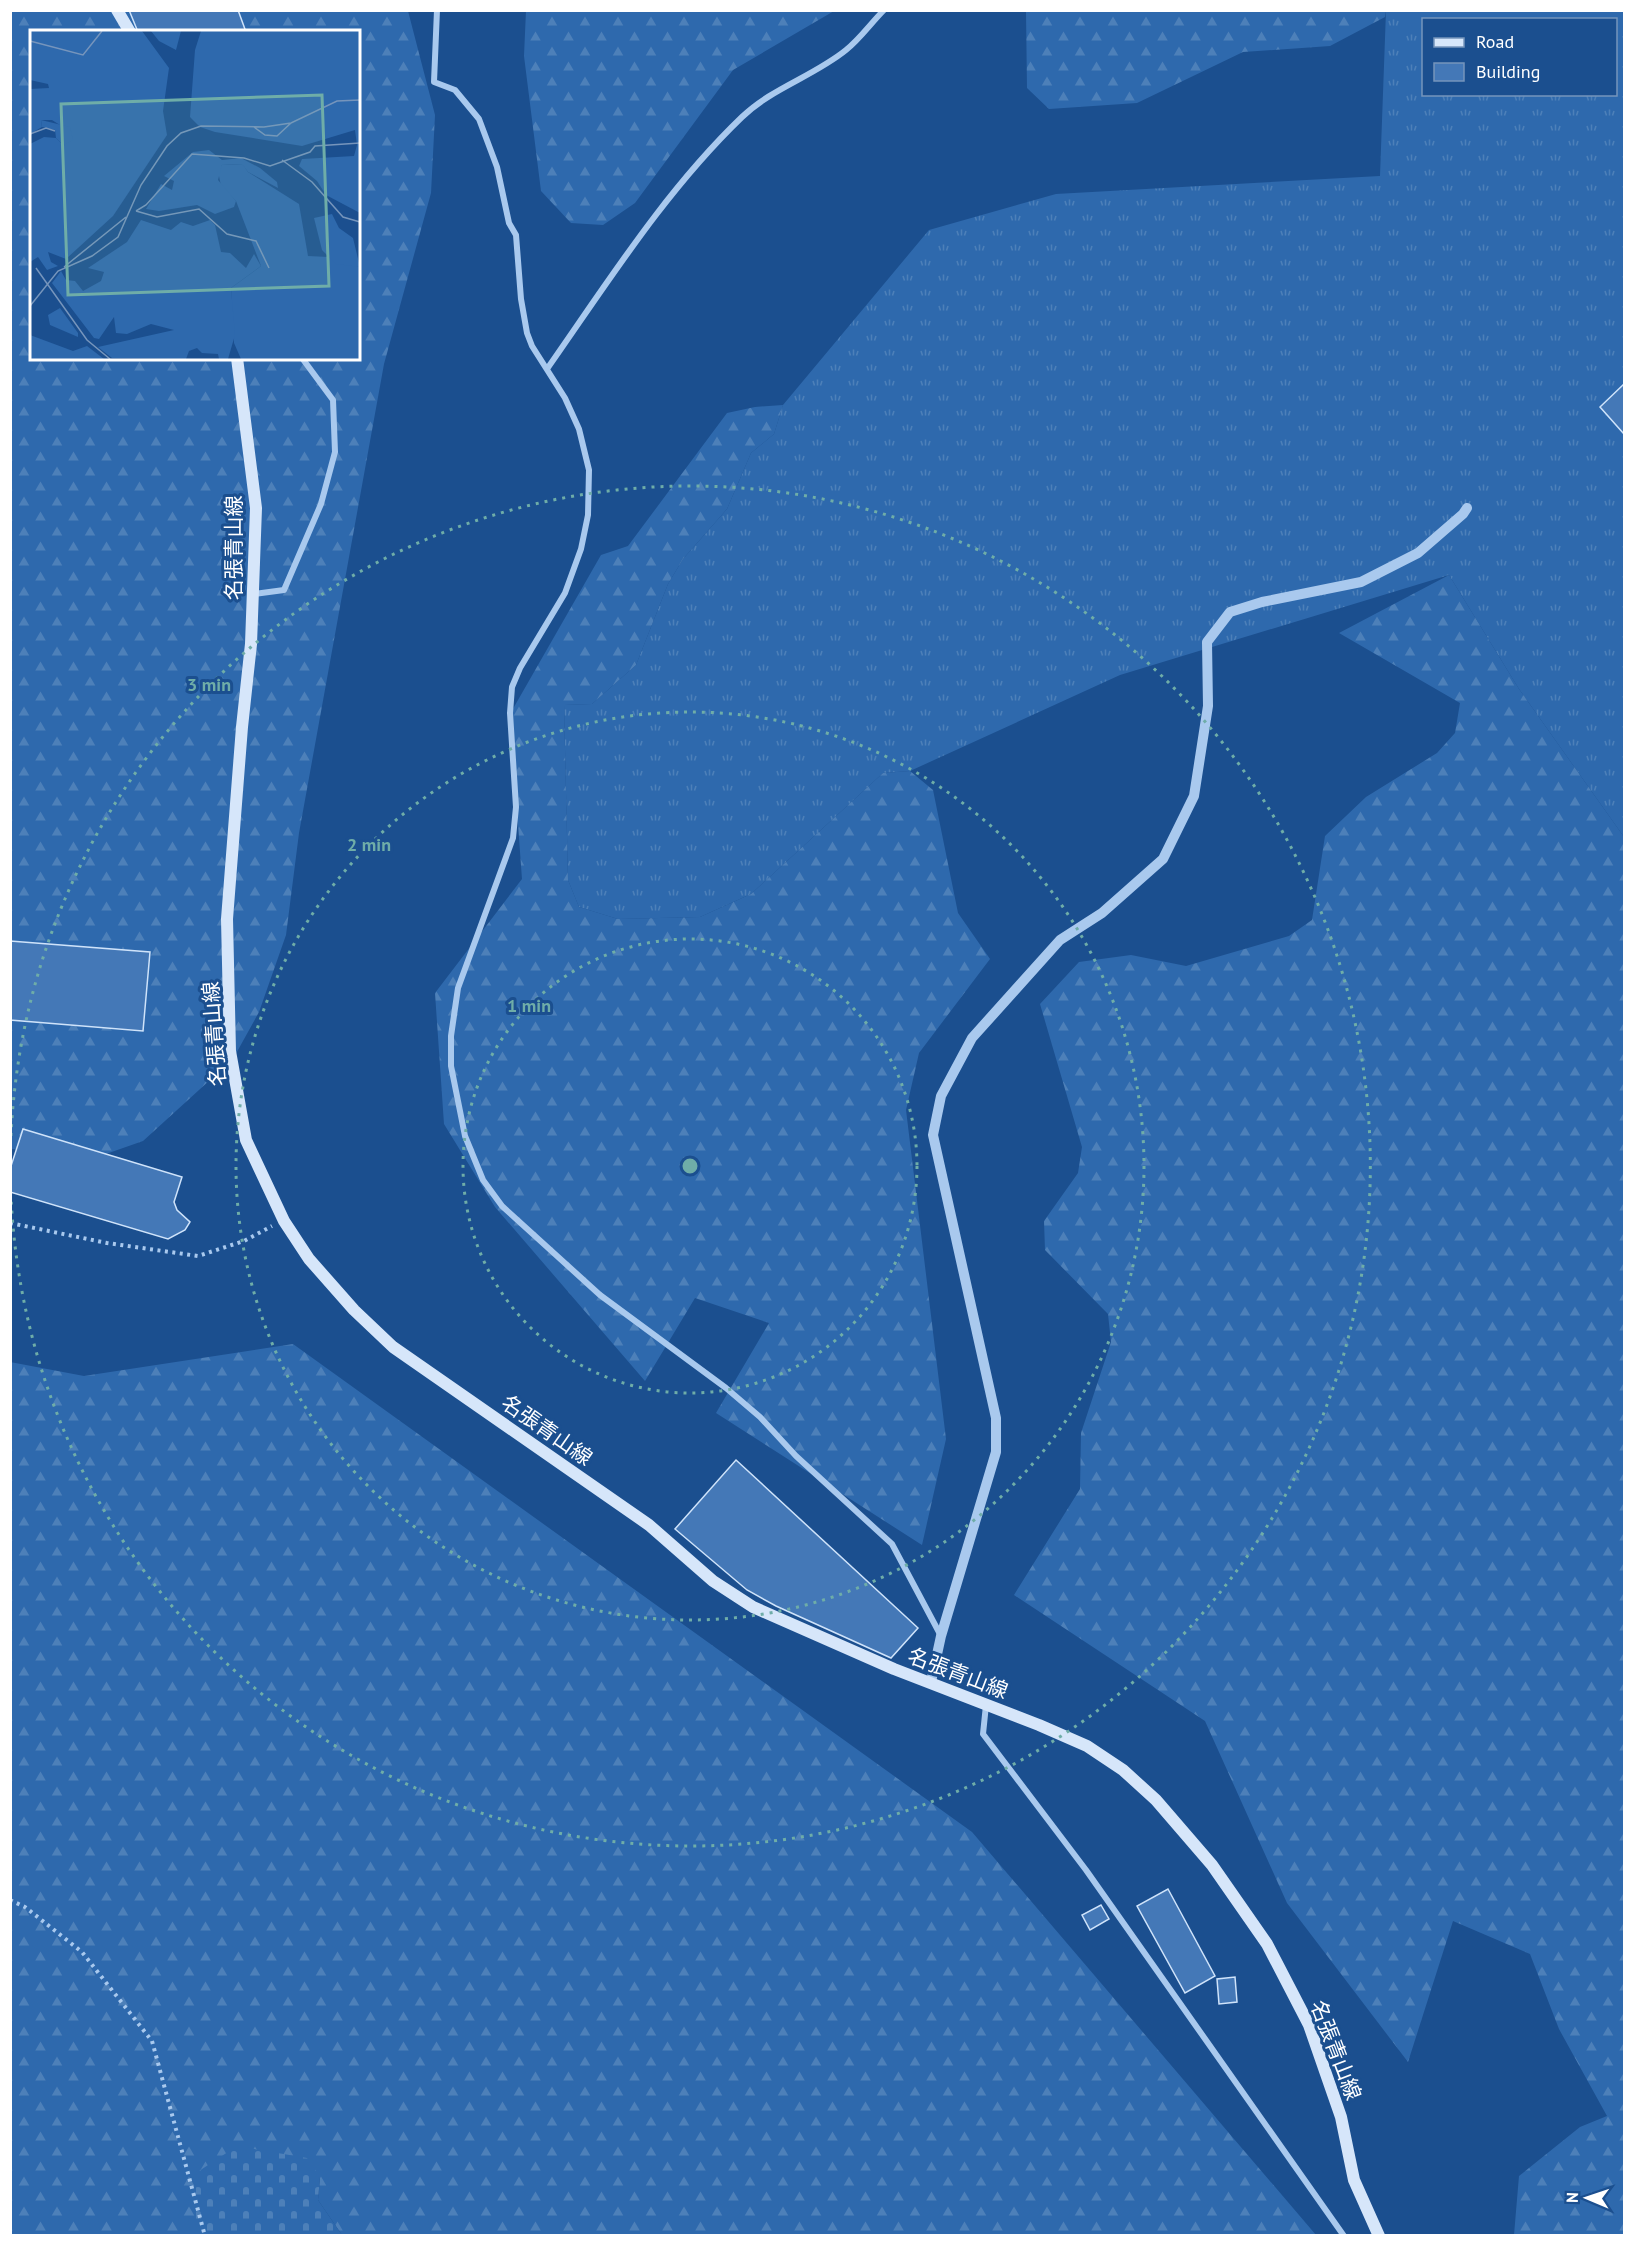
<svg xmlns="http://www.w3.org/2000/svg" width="1635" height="2246" font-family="'PT Sans','Noto Sans JP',sans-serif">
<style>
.grass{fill:url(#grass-tufts);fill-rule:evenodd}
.forest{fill:url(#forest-firs);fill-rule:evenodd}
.cemetery{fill:url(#cemetery-stones)}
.building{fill:#4478b7;stroke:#cfe3fa;stroke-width:1.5}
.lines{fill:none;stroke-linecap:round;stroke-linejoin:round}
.path{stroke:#a9c9ee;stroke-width:4;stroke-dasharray:3 4.5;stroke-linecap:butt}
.minor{stroke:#a9c9ee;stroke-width:6}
.tertiary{stroke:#a9c9ee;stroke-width:10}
.secondary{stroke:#d6e6fa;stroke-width:12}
.ring{fill:none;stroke:#6fada8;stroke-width:3;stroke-dasharray:3 6}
.labels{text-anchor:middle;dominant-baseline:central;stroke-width:6;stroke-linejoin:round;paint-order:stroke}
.street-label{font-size:21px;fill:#fff;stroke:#1b4f8f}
.inset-road{fill:none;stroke:#7695bc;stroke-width:1.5}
.view{fill:#6fada8;fill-opacity:0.15;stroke:#6fada8;stroke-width:3}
.inset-edge{fill:none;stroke:#fff;stroke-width:3}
.centre{fill:#6fada8;stroke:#1b4f8f;stroke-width:3}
.ring-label{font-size:18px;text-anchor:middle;font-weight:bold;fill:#6fada8;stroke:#1b4f8f;stroke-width:6;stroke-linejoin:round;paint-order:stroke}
</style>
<defs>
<pattern id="grass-tufts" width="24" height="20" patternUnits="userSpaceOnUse" patternTransform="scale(1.5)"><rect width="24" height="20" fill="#2e69ad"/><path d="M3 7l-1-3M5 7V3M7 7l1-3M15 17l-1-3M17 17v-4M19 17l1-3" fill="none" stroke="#4d80b9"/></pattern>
<pattern id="forest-firs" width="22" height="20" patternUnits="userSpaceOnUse" patternTransform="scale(1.5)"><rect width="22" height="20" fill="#2e69ad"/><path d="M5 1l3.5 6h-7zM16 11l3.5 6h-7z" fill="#4d80b9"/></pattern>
<pattern id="cemetery-stones" width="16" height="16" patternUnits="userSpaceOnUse" patternTransform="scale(1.5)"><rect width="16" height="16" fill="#2e69ad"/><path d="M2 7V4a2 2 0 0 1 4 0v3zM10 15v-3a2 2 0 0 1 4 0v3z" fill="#4d80b9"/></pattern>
</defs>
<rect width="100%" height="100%" fill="#1b4f8f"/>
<path class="grass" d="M1386,11H1624V837L1519,689L1449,575L1120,675L910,771L883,773L751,894L700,917L618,919L579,907L568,880L564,705L592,704L636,665L668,584L683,559L727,509L751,453L774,434L783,405L929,230L1056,194L1380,176ZM1424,20H1616V94H1424Z"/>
<path class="forest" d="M11,11H408L435,115L431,193L384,364L299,833L286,935L259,1012L233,1059L143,1141L103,1155L11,1149ZM32,32H358V358H32Z
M526,11V10L834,11L733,70L635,203L603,225L571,223L541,191L524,56Z
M1026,11L1386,10V11L1385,17L1330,46L1243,52L1137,103L1049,109L1027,88Z
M783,405L774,434L751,453L727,509L683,559L668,584L636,665L592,704L564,705L568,880L579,907L618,919L700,917L751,894L883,773L910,771L933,790L958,913L990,959L919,1053L906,1110L946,1439L922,1545L716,1413L769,1323L695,1298L645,1381L495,1207L444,1124L435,993L522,879L510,714L601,555L628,546L727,413L755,407Z
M1449,575L1519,689L1624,837V2235H1514L1519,2176L1580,2127L1607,2116L1559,2029L1530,1954L1453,1921L1408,2062L1287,1903L1205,1721L1014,1595L1080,1489L1081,1433L1111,1342L1108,1314L1045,1250L1044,1221L1078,1173L1082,1147L1040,1004L1079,962L1131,955L1186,966L1289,936L1312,920L1325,836L1366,797L1437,753L1455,733L1460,703L1339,633Z
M293,1344L972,1832L1316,2235H342L318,2200L320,2177L196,2235H11L10,1362L84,1376Z"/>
<path class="cemetery" d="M237,2146L307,2158L320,2177L318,2200L342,2235H196V2173Z"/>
<path class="building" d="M129,10H238L246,32H138Z
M1624,384V434L1600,407Z
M10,941L150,952L143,1031L10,1020Z
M23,1129L182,1177L174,1202L177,1210L190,1222L185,1230L168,1239L10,1192V1169Z
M736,1460L918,1628L891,1658L776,1606L747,1590L675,1529Z
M1168,1889L1215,1976L1185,1993L1137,1906Z
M1101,1905L1109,1919L1090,1930L1082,1915Z
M1235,1977L1237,2002L1219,2004L1217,1979Z"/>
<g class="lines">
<path class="path" d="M10,1223L107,1243L198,1256L244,1241L272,1226
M10,1900L25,1907L82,1952L152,2041L205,2236"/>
<path class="minor" d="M437,10L434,82L455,90L479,119L497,167L509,223L516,235L521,299L527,333L532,346L565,398L579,429L589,470L588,515L581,549L565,593L520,668L512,687L510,713L516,807L513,838L458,988L451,1036V1066L465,1136L483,1180L502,1206L600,1295L726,1388L760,1417L796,1456L892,1544L941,1636
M547,369C608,282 665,191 742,117C772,88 814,76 846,50C860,39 871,23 884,10
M254,594L284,590L321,504L335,452L333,400L302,358
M986,1705L983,1734L1086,1870L1344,2236"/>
<path class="tertiary" d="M931,1682L941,1636L996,1452V1418L933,1135L941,1096L972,1038L1060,940L1102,913L1163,859L1194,796L1208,706L1207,642L1230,612L1262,602L1361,582L1418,553L1463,514L1467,508"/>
<path class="secondary" d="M117,10L130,32
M237,358L256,508L251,644L242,727L227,919L230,1051L246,1140L284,1221L309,1259L354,1310L393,1347L649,1525L713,1581L753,1607L894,1669L1039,1725L1087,1746L1123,1770L1156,1800L1212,1865L1267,1944L1309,2025L1341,2117L1354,2180L1379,2236"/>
</g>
<g class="ring">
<circle cx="690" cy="1166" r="227"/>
<circle cx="690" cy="1166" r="454"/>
<path d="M11 1136A680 680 0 1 1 11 1196"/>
</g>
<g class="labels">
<g class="street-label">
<text transform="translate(233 548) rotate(-90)">名張青山線</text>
<text transform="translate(214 1034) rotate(-94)">名張青山線</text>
<text transform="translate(547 1430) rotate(35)">名張青山線</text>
<text transform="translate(958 1673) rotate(21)">名張青山線</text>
<text transform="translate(1336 2050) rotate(69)">名張青山線</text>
</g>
</g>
<g transform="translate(30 30)">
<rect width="330" height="330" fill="#1b4f8f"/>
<path d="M213,134L218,142L269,174L278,226L299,227L330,237V329H211L204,313L201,258L231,236L206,171L191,156L188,141L192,135Z" fill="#2e69ad"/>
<path d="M0,1H112L139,38L133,81L137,105L83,186L36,229L18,222L21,232L28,236L17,240L8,227L0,232V114L14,107L26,108L33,115V97L22,90H11L12,97L0,104V59L19,58L18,54L0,50ZM121,1H151L146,20L129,11ZM171,1H330V183L296,165L287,151L269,136L272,129L324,126L327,115L325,100L272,116L185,102L170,97L160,87L165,20ZM179,120L192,130L211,128L230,138L247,152L248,158L218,142L212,134L192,135L188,150L206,171L204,177L185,184L167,175L129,181L116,179L131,154L142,160L144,151L134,146L163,122ZM302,184L309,198L323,208L330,237L306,234L292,220L284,188ZM111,190L141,200L151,192L163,196L180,190L185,195L191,222L200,223L216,238L224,224L231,236L201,258L205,305L198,329H189L188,324L172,323L167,318L159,321L156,329L82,328L68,317L144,300L121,294L97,304L86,303L84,287L69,309L64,308L22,253L31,241L36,250L45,251L53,261L71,251L74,242L58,238L97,212ZM30,278L48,303V307L20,295L18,285ZM0,305L43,321L57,316L74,329H0Z" fill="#2e69ad"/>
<path d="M11,90L40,97L43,110L33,115L26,108L25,100L12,97Z" fill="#2e69ad"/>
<path class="inset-road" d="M0,11L53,25L72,1M224,97L235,105L247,106L261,93M0,104L16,98L25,101M252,130L282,152L313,187L330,192M106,181L116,175L162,124L214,128L240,136L280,122L285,116L330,113M106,181L127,187L169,179L197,204L226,211L239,238M34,237L96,187M6,238L57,310L80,329M0,276L28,241L62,226L88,207L111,155L137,116L151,103L171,96L234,97L261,93L307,71L330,70"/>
<path class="view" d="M292,65L299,256L38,265L31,74Z"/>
<rect width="330" height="330" class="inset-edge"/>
</g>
<circle cx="690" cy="1166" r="9" class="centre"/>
<g class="ring-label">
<text x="209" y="691">3 min</text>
<text x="369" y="851">2 min</text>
<text x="529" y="1012">1 min</text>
</g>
<rect width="1635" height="2246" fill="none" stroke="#ffffff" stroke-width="24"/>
<rect x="1422" y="18" width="195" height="78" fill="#1b4f8f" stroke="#7695bc" stroke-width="1.5"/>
<rect x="1434" y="38" width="30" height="9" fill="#d6e6fa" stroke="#7695bc" stroke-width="1.5"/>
<text x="1476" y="48" font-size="18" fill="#ffffff">Road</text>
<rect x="1434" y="63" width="30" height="18" fill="#4478b7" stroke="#7695bc" stroke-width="1.5"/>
<text x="1476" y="78" font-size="18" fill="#ffffff">Building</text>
<g transform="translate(1587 2198) rotate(272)" stroke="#1b4f8f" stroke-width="4.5" paint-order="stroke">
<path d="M0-4.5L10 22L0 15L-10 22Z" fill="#ffffff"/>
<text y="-9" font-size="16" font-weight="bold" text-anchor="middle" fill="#ffffff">N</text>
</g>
</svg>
